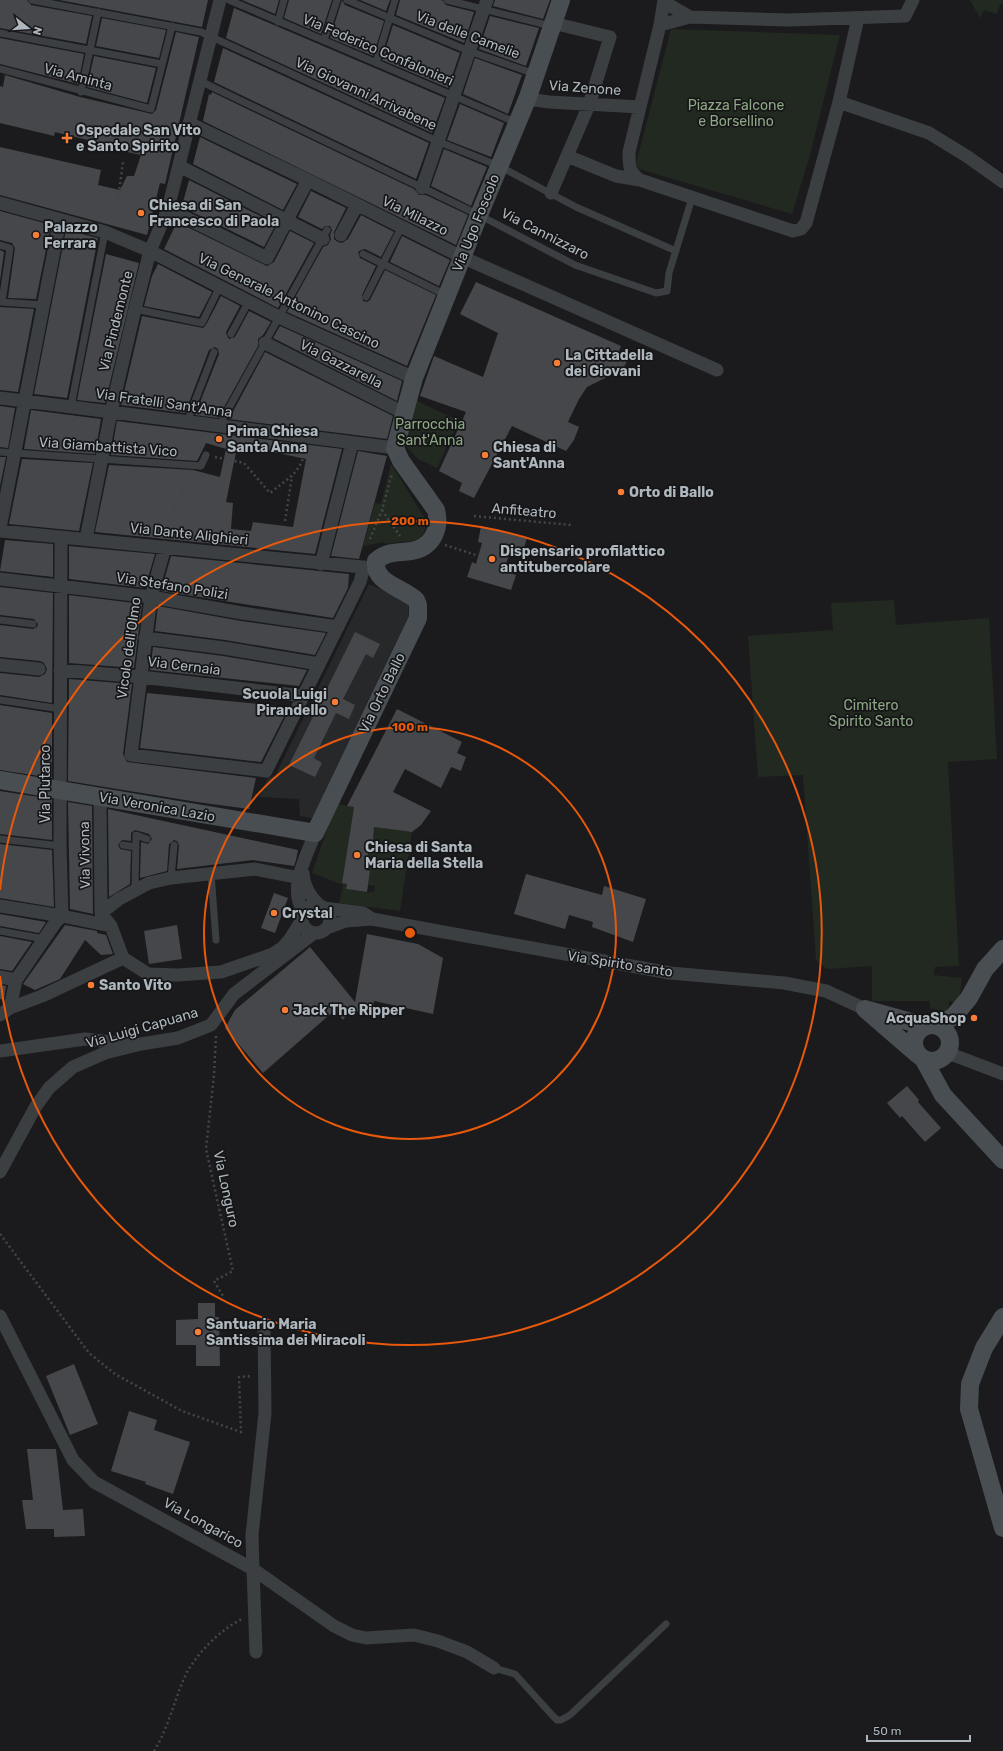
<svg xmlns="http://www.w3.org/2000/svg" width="1003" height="1751" font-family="Rubik,sans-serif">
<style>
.built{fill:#27282a}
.green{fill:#222920}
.building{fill:#45474a;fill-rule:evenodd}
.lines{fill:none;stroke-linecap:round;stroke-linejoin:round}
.path{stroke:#424649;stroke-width:2.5;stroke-dasharray:2 3;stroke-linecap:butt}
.lane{stroke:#3c3f42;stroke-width:7}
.street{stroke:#3c3f42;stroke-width:13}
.secondary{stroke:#494e53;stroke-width:18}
.ring{fill:none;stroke:#e8590c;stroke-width:2}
.poi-dot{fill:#f87e38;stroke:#161618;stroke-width:1.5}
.labels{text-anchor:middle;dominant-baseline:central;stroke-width:3.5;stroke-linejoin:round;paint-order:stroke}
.street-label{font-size:14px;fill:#adb7bd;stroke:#161618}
.park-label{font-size:14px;fill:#8da884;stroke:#161618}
.poi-label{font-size:14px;font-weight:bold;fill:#adb7bd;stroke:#161618;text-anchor:start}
.centre{fill:#e8590c;stroke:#161618;stroke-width:2}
.ring-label{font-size:12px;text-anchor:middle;font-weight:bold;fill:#e8590c;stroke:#161618;stroke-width:3.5;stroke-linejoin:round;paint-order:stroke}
</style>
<rect width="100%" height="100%" fill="#1b1b1d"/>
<path class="built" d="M369,584L403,599L408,606L409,615L312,818L300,816L299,799L259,797L268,778L275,776Z"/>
<path class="green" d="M970,0H1003V5L1000,4L997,14L984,10L980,18Z
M671,29L840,35L810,155L792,214L639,169L636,163Z
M417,401L459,421L437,468L418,459L406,446L409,439L403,438Z
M391,464L424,517C431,547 405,540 385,544L384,542L363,546L375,503L381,504Z
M894,600L896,625L989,618L997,759L948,762L959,966L935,967L934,975L962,978L960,994L955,1002L949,1001L948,1012L930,1008V1001H872V966L827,969L816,960L803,775L758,777L748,636L833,630L831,603Z
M336,804L354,807L342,883L347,884L346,889L365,892L366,893L374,891L375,886L368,885L370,871L366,870L370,840H373L374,830L371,829L385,811L382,828L412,832L400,911L339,903L343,885L312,873Z"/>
<path class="building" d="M0,0H27L31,5L92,16L86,44L0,28Z
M59,0H208L202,27Z
M242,0H279L275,14Z
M289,0H332L321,34L284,18Z
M342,0L345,5L384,21L373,56L330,38Z
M360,0H390L386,11Z
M400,0H442L446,5L474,12L464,43L396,15Z
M495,0H550L543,19L493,6Z
M234,8L445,98L432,133L226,38Z
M490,16L539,28L526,66L479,49Z
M102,18L166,30L159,58L96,46Z
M393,25L460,53L448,88L382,60Z
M176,32L199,37L165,184L160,183L147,235L0,195V147L101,170L98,185L120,190L127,176H134L141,155L95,145L96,142L55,132L54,136L0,123V86L3,87L5,75L80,97L152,114L156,110Z
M0,38L84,54L78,84L0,64Z
M223,48L429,143L416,179L214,82Z
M94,56L156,68L147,103L87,87Z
M475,58L522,75L508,114L463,94Z
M212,92L414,189L419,195H426L468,215L456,245L203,121L209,94L211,95Z
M460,104L504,123L491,157L447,140Z
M200,137L297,184L283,210L193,164Z
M444,149L487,167L471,206L431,186Z
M189,180L276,224L264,247L184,208L182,206Z
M311,191L346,208L334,232V239L338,242L342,243L348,239L361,215L394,232L381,257L365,249L361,250L358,252L360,258L376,266L362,295L363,301L367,302L370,300L385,270L436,295L407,366L287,312L323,247L328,245L331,239L330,235L332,230L330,226H325L322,229L298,217Z
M0,211L51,225L36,299L8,298L15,248L12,243L0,240Z
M177,222L267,266L274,262L290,231L314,243L278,308L164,249Z
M66,230L98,238L67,398L34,394Z
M402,236L450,260L439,286L390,262Z
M0,250L4,252L0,281Z
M106,254L139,263L105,403L77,400Z
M158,264L212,292L199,317L144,306L152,276Z
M476,282L621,346L619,351L629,357L623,369L587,387L579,399L568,422L579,427L574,440L566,451L512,426L474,498L459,491L462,483L439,471L466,412L420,396L434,356L483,377L498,333L460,314Z
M221,296L240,306L226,332L227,336L229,339L235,337L249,311L271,322L263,335L258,339V346L218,418L195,415L219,354L218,349L215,347L209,350L185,413L121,405L142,316L203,328L206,325Z
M0,307L34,309L18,392L0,390Z
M280,326L402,381L397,401L273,338Z
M265,352L393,416L387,439L229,419Z
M0,406L15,408L8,448L0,447Z
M31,410L101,419L95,454L24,449Z
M117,421L342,449L315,554L95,532L109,465L193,470L220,477L226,449L206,443L197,461L111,455ZM240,445L306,459L293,527L253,522L251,531L231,529L233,503L226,502L237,447L240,448Z
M358,451L387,456L359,559L331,556Z
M0,457H6L0,486Z
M22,459L93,463L79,531L9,524Z
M481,526L527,538L522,554L510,551L504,571L516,575L511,590L467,577L472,562L476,564L482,543L478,542Z
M5,540L53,544V577L0,571Z
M69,546L155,554L145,588L69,579Z
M171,556L349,574L348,588L333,618L161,591Z
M0,587L53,593L52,703L0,695V673L39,677L45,674L47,669L44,663L40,661L0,657V625L33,629L37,627L38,624L34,619L0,615Z
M69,595L142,604L134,668L69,663Z
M158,606L241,621L326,633L315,655L225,640L155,631Z
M355,632L380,644L373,658L366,654L343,699L355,705L349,719L336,713L314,758L322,763L315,777L289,765Z
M153,647L223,656L307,670L299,686L150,670Z
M69,679L132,684L123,754L127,762L256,778L249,809L197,802L68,781Z
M147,693L289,707L261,762L140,748Z
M0,705L52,713V778L0,770Z
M397,709L462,742L457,753L466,757L461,771L451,767L441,788L405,769L393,792L431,811L421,825L412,832L374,827L373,841L370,840L366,870L370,871L367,892L346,889L347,884L342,883L354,807L347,806Z
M0,791L52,799V840L0,834Z
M68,802L92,806L93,914L70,909Z
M108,809L298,850L296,860L294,866L253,860L177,869L179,845L177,841L174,840L169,844L167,871L140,878L141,842L148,844L152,839L149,834L135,830L131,833V841L122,840L118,845L120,849L131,851L130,884L109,897Z
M0,844L52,850L54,907L0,898Z
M526,874L602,895L604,886L646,899L633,942L592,927L593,922L569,915L565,929L514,914Z
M274,893L288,898L275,933L261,928Z
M0,914L46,922L39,933L0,926Z
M65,925L97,931V933L106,935L113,954L101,955L85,940L60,979L35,990L23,984Z
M177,925L182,959L149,964L144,931Z
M367,934L418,944L443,958L433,1014L374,1001L372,1015L350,1010L343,1020L335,1010L263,1073L225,1028L235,1010L310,947L355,1002Z
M0,936L32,942L12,971L0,969Z
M0,985L6,986L4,1000L0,999Z
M907,1086L919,1100L918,1102L941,1128L925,1142L902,1116L900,1118L887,1103Z
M198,1303H215V1317H219L220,1366H196V1345H176V1320L198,1319Z
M74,1364L98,1424L70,1435L46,1376Z
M129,1411L157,1420L154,1430L190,1442L173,1494L145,1484L146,1482L111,1471Z
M27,1449H56L63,1510L83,1509L85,1536L54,1537V1529H26L22,1500H33Z"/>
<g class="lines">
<path class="path" d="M118,199L123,162
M215,457L244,463L270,493C288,478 302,473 305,448
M382,510L400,536
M474,516L571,525
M285,521L292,476
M163,535L190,475
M370,539L382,510L392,474
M445,545L479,556
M216,1036L214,1075L206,1149L233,1271L214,1281L223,1296
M0,1234L89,1353L115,1374L182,1411L241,1432L239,1377L252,1376
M154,1751C169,1727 174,1700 186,1674C198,1652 220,1630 242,1619"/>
<path class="lane" d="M32,0L201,32L437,141L499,166L576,207L676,251
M229,0L517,123
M347,0L469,51L535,74
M447,0L551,26
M278,22L284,0
M0,33L162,64
M324,40L337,0
M376,63L395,0
M0,69L151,109L172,26
M200,81L479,215L575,265L656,293L667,291L669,273L692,198
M81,92L98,12
M0,245L10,248L2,302
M363,254L446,295
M366,297L401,228
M0,302L44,305
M135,309L202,323L220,286
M231,334L249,301
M71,406L105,232
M187,422L214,352
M219,426L327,230
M0,452L201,466L206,455
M0,620L33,624
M0,700L61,709
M0,839L60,846
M123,845L136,847
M211,873L216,940
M171,878L174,845
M135,891L136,835L147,839
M0,931L44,939
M494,1668L515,1674L552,1715L557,1720H561L570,1715L666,1624"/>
<path class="street" d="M664,0L660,25L629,152C629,166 629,172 640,180L793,231L801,229L806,223L839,102L858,18
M664,2L690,17
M660,25L690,17L789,20L905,16L913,0
M527,99L549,102L640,107
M839,102L929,133L968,157L1003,182
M189,123L308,180L462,257L717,370
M567,156L616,176L640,180
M179,166L323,239
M422,188L487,0
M551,193L589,105L610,37L553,23
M0,203L105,232L150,251L279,317L414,378
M168,209L267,258L308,180
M341,235L357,205
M265,343L404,413
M0,398L395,448
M0,528L60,220
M0,531L372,568
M86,539L111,412L135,309L150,251L168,209L220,0
M165,547L151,597L131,755L266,771L360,582L364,567
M321,564L352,443
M0,579L151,597L242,613L338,627
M145,638L224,648L319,664
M0,665L39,669
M60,670L141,677L304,696
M100,798L101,913
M303,873C304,887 310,896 320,906
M302 919a14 14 0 1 1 28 0a14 14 0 1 1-28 0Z
M0,906L62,916L111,926
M324,908L363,913L371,918
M304,912C287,889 307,856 315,833
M101,913L111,926L123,958L148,974L178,975L221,972L273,954L282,948L290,939L302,920
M101,913L119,899L149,883L171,878L255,869L300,878
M327,928L346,921L372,919L670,973L784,983L826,991L865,1009
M0,977L16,980
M10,1008L16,980L55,923L62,916L60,846L61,545
M0,1015L10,1008L42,996L123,958
M0,1051L85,1039L127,1044
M948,1053L1003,1074
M0,1172L36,1106L49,1088L73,1067L105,1053L141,1044L178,1038L211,1025L234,994L314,933
M0,1316L73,1460L94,1482L253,1569L252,1535L265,1413L264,1328
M253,1569L334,1626L352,1635L366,1638L414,1635L438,1641L467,1652L494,1668
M253,1569L256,1652"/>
<path class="secondary" d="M0,780L315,833L418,618V605L416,600C402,587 373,583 376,561C387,551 397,553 411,551C432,548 441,529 436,510L401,461L395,448L414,378L479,215L528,97L561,0
M865,1009L917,1054
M868,1010L925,1026
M914 1043a18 18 0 1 1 36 0a18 18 0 1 1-36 0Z
M937,1025L953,1017L969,998L985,969L1003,949
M924,1060L943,1095L1003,1160
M1003,1317L984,1348L970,1384L969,1409L1003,1528"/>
</g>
<g class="ring">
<circle cx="410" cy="933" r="206"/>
<path d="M0 890A412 412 0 1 1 0 976"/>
</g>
<g class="poi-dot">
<path d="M65 132h4v4h4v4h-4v4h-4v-4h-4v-4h4z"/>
<circle cx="141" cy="213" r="4"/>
<circle cx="36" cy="235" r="4"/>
<circle cx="557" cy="363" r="4"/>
<circle cx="219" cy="439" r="4"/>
<circle cx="485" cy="455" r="4"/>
<circle cx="621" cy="492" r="4"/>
<circle cx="492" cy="559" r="4"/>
<circle cx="335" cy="702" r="4"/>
<circle cx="357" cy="855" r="4"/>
<circle cx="274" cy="913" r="4"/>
<circle cx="91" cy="985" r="4"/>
<circle cx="285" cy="1010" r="4"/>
<circle cx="974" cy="1018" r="4"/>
<circle cx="198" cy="1332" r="4"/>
</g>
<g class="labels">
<g class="street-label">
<text transform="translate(468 35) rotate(21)">Via delle Camelie</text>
<text transform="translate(378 50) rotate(23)">Via Federico Confalonieri</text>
<text transform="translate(78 77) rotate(15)">Via Aminta</text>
<text transform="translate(585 88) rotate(4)">Via Zenone</text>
<text transform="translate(366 94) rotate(25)">Via Giovanni Arrivabene</text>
<text transform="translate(415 216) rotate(26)">Via Milazzo</text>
<text transform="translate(476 223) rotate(-68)">Via Ugo Foscolo</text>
<text transform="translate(545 234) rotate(27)">Via Cannizzaro</text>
<text transform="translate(289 301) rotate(26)">Via Generale Antonino Cascino</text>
<text transform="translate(116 321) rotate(-76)">Via Pindemonte</text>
<text transform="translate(341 364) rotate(27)">Via Gazzarella</text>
<text transform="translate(164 403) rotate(8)">Via Fratelli Sant'Anna</text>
<text transform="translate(108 447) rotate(4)">Via Giambattista Vico</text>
<text transform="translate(524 511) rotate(5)">Anfiteatro</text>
<text transform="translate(189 534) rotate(6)">Via Dante Alighieri</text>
<text transform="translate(172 586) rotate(9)">Via Stefano Polizi</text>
<text transform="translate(129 648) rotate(-82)">Vicolo dell'Olmo</text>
<text transform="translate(184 666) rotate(7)">Via Cernaia</text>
<text transform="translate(382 693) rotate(-64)">Via Orto Ballo</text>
<text transform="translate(45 784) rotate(-90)">Via Plutarco</text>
<text transform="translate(157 807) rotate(10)">Via Veronica Lazio</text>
<text transform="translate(85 855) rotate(-91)">Via Vivona</text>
<text transform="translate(620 964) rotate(9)">Via Spirito santo</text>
<text transform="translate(142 1028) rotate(-16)">Via Luigi Capuana</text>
<text transform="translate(226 1189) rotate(78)">Via Longuro</text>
<text transform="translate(203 1523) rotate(29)">Via Longarico</text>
</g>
<g class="park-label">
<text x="736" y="105">Piazza Falcone<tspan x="736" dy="16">e Borsellino</tspan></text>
<text x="430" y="424">Parrocchia<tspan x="430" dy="16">Sant'Anna</tspan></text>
<text x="871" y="705">Cimitero<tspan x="871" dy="16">Spirito Santo</tspan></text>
</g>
<g class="poi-label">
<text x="76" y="130">Ospedale San Vito<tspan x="76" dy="16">e Santo Spirito</tspan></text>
<text x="149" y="205">Chiesa di San<tspan x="149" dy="16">Francesco di Paola</tspan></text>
<text x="44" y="227">Palazzo<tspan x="44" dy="16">Ferrara</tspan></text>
<text x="565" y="355">La Cittadella<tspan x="565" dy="16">dei Giovani</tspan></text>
<text x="227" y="431">Prima Chiesa<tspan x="227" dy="16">Santa Anna</tspan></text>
<text x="493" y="447">Chiesa di<tspan x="493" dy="16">Sant'Anna</tspan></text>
<text x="629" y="492">Orto di Ballo</text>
<text x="500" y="551">Dispensario profilattico<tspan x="500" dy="16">antitubercolare</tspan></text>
<text x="327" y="694" text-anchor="end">Scuola Luigi<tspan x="327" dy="16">Pirandello</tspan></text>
<text x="365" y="847">Chiesa di Santa<tspan x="365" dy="16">Maria della Stella</tspan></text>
<text x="282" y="913">Crystal</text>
<text x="99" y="985">Santo Vito</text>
<text x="293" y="1010">Jack The Ripper</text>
<text x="966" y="1018" text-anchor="end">AcquaShop</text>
<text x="206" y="1324">Santuario Maria<tspan x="206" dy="16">Santissima dei Miracoli</tspan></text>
</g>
</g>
<circle cx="410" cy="933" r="6" class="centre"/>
<g class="ring-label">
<text x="410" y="525">200 m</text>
<text x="410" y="731">100 m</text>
</g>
<g transform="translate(28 28) rotate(107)" stroke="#161618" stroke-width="3" paint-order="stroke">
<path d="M0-3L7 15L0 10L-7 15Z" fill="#adb7bd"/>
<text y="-6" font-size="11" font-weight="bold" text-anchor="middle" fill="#adb7bd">N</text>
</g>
<path d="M867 1735v6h103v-6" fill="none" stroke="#adb7bd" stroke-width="2"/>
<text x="873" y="1735" font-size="12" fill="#adb7bd" stroke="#161618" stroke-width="3" paint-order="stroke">50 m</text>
</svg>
